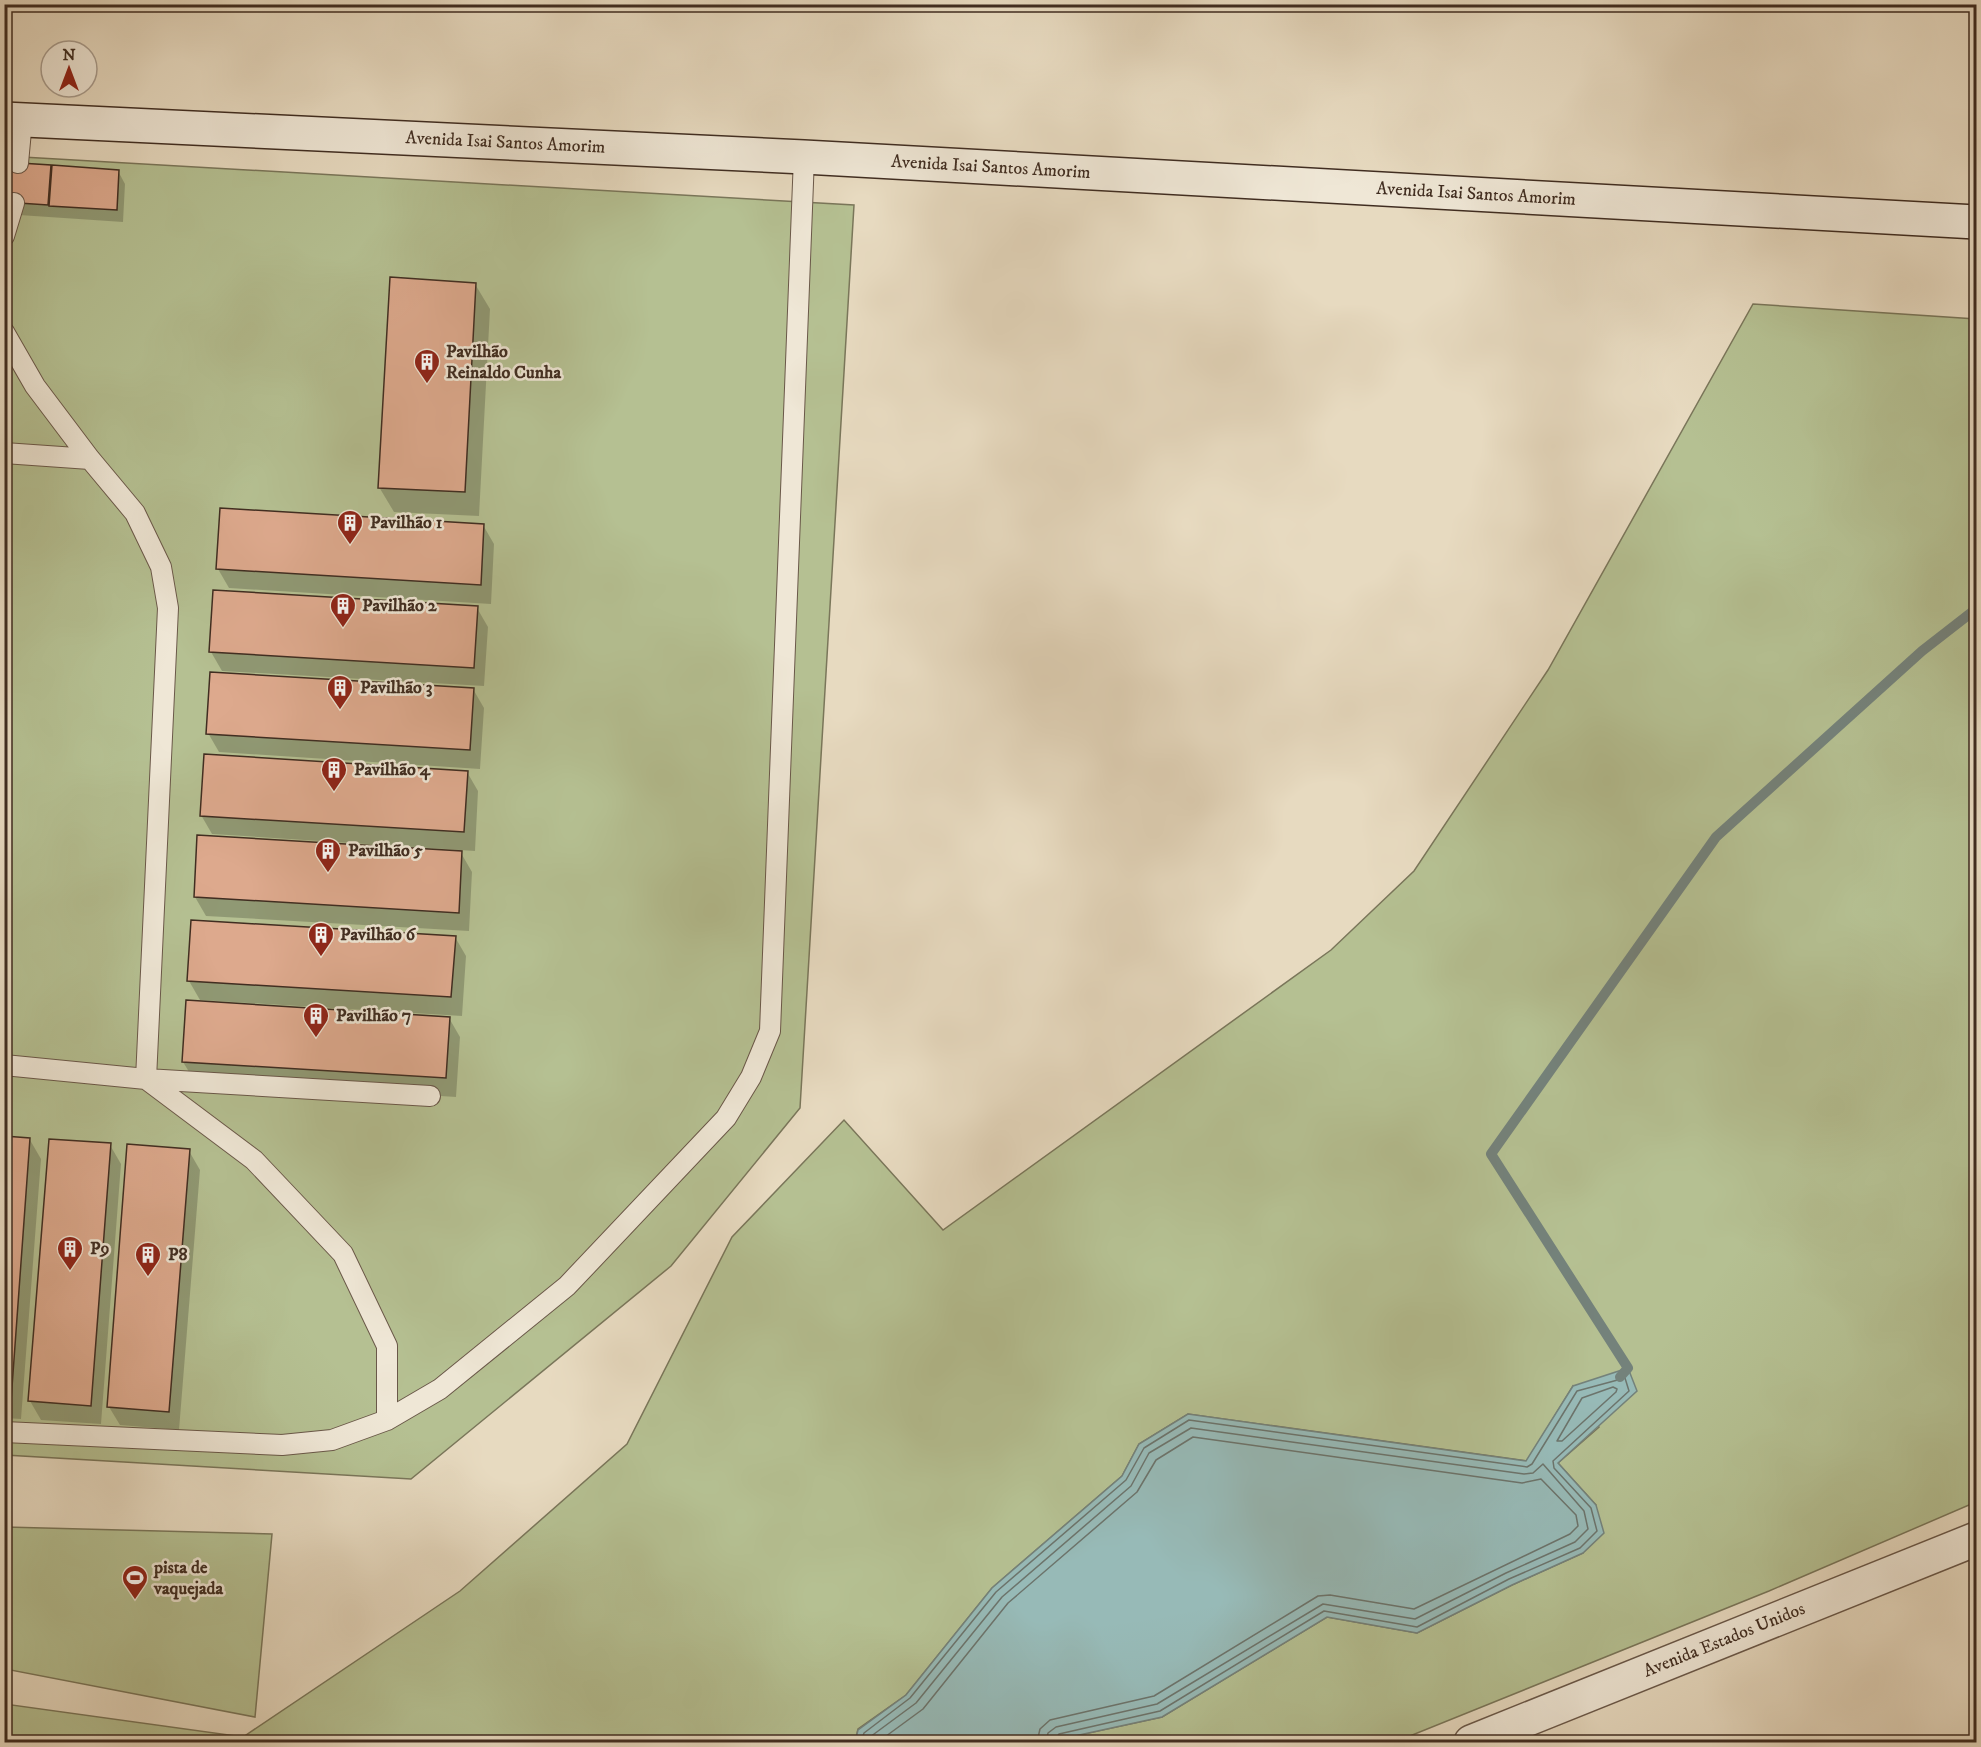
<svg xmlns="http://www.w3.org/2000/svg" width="1981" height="1747" font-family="'IM FELL DW Pica',serif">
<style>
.green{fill:#b5c092;stroke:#7a765a;stroke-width:1.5}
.water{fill:#97bab7;stroke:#74827b;stroke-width:1.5}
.shadow{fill:#0003}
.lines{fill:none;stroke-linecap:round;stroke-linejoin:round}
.shore{stroke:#6c746c;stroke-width:1.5}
.stream{stroke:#74827b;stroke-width:10}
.building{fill:#dda98d;stroke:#402d21;stroke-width:1.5}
.lane-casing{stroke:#6a5849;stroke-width:22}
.street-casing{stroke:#6a5849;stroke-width:36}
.secondary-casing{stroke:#402d21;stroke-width:36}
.lane{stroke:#efe7d6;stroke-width:20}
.street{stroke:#efe7d6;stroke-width:33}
.secondary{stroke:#efe7d6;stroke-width:33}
.labels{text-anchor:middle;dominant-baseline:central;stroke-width:5;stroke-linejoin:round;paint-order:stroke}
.street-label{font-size:18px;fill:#402d21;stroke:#efe7d6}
.poi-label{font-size:18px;font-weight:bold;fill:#402d21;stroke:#efe7d6;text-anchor:start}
</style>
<rect width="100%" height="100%" fill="#e7dac0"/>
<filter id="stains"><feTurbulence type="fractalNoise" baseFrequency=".00333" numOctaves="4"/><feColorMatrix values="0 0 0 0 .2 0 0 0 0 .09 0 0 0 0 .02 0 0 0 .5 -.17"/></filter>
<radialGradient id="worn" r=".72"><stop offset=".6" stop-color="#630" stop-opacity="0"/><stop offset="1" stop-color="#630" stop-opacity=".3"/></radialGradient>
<path class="green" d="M5,156L854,205L800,1108L671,1266L411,1479L5,1455Z
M1753,304L1976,319V1502L1769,1591L1395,1742H1047L1162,1717L1327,1617L1417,1633L1512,1585L1583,1553L1596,1505L1558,1463L1599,1427L1573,1386L1527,1461L1188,1414L1139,1444L1122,1476L992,1588L906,1695L858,1729L855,1742H5V1704L243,1737L460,1591L627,1444L732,1237L844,1120L943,1230L1331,950L1414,871L1548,670Z
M5,1527L272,1534L255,1717L5,1669Z"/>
<path class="water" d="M1628,1368L1637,1391L1558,1463L1596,1505L1604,1533L1583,1553L1512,1585L1417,1633L1327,1617L1162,1717L1047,1742H855L858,1730L906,1695L992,1588L1122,1476L1139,1444L1188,1414L1526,1461L1573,1386Z"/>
<path class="shadow" d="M4,164L118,171L125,184L123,222L4,214Z
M475,284L490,309L479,516L394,512L379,487Z
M483,525L494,544L491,604L229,588L218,569Z
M477,608L488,627L484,686L222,671L211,652Z
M473,689L484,708L480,769L219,752L208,733Z
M467,772L478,791L475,851L212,834L201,815Z
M461,853L472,872L469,931L206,916L195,897Z
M455,937L466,956L462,1016L200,1000L189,981Z
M449,1018L460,1037L456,1097L194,1080L183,1062Z
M4,1138L30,1140L41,1159L21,1419L4,1418Z
M110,1145L121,1164L101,1424L41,1420L30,1401Z
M189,1151L200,1170L179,1430L120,1425L109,1407Z"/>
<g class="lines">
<path class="shore" d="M1613,1387L1617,1389L1616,1392L1562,1441H1557L1582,1398Z
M861,1742L864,1733L910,1698L996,1592L1126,1480L1144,1448L1189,1420L1527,1467L1532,1464L1577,1391L1625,1378L1629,1391L1553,1461L1554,1468L1591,1508L1597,1531L1580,1548L1509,1579L1417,1627L1324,1611L1160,1711L1059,1734L1054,1742
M868,1742L870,1737L916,1703L1002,1597L1131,1486L1149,1453L1191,1428L1524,1474L1533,1473L1543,1464L1584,1511L1588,1529L1575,1542L1506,1573L1415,1619L1323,1604L1157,1704L1056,1727L1048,1733L1046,1742
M878,1742L923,1709L1008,1603L1137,1492L1156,1460L1193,1437L1522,1483L1541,1479L1576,1515L1578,1526L1570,1534L1414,1609L1330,1595L1318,1596L1154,1696L1050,1720L1040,1729L1037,1742"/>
<path class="stream" d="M1620,1377L1628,1368L1491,1154L1716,837L1922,651L1976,609"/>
</g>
<path class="building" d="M4,162L51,165L48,205L4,202Z
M52,165L119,170L117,210L49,206Z
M390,277L476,283L465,492L378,488Z
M220,508L484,524L481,585L216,569Z
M213,590L478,606L474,668L209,652Z
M210,672L474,688L470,750L206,734Z
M204,754L468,771L464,832L200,816Z
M197,835L462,851L459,913L194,897Z
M191,920L456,936L451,997L187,981Z
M186,1000L450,1017L446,1078L182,1062Z
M4,1136L30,1138L11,1401L4,1400Z
M49,1139L111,1143L91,1406L28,1401Z
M127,1144L190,1149L169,1412L107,1407Z"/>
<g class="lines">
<defs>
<path id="lane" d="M18,163L22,120
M4,236L14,203
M4,332L35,386L90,459L135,513L161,567L168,608L146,1079
M4,453L90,459
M4,1065L146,1079L430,1096
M146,1079L254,1160L343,1254L387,1346V1420
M4,1432L282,1445L332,1440L387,1420L440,1389L567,1286L726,1118L751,1077L770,1031L804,157"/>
<g id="street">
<path id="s1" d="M1471,1742L1976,1539"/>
</g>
<g id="secondary">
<path id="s2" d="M4,119L804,157L1976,222"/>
</g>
</defs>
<use href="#lane" class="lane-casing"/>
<use href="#street" class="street-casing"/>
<use href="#secondary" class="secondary-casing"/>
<use href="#lane" class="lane"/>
<use href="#street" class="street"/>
<use href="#secondary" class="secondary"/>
</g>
<defs>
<symbol id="building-pin" viewBox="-11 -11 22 30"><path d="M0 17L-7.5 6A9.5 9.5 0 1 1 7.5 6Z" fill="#8f2418" stroke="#efe7d6"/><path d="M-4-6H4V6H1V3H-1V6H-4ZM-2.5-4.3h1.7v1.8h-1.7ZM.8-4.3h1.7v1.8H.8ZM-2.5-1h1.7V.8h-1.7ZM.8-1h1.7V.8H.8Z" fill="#fff"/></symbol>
<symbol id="stadium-pin" viewBox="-11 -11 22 30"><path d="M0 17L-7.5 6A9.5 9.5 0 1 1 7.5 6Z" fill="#8f2418" stroke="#efe7d6"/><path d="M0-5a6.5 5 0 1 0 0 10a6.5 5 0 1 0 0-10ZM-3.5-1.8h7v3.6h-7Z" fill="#fff"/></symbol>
</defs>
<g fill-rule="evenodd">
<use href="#building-pin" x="412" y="347" width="30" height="40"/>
<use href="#building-pin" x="335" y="508" width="30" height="40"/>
<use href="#building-pin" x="328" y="591" width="30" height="40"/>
<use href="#building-pin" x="325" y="673" width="30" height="40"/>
<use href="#building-pin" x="319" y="755" width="30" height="40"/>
<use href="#building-pin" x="313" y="836" width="30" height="40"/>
<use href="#building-pin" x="306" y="920" width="30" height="40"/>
<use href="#building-pin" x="301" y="1001" width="30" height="40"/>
<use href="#building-pin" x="55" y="1234" width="30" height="40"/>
<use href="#building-pin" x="133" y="1240" width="30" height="40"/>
<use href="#stadium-pin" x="120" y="1563" width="30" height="40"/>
</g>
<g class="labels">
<g class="street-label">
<text stroke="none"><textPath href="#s2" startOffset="502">Avenida Isai Santos Amorim</textPath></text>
<text stroke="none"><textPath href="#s2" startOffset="988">Avenida Isai Santos Amorim</textPath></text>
<text stroke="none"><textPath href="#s2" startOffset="1474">Avenida Isai Santos Amorim</textPath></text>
<text stroke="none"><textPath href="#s1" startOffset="273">Avenida Estados Unidos</textPath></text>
</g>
<g class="poi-label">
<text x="446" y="352">Pavilhão<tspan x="446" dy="21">Reinaldo Cunha</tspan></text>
<text x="370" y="523">Pavilhão 1</text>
<text x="362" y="606">Pavilhão 2</text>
<text x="360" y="688">Pavilhão 3</text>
<text x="354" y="770">Pavilhão 4</text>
<text x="348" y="851">Pavilhão 5</text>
<text x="340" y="935">Pavilhão 6</text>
<text x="336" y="1016">Pavilhão 7</text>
<text x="90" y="1249">P9</text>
<text x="168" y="1255">P8</text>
<text x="154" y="1568">pista de<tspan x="154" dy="21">vaquejada</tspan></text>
</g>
</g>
<rect width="1981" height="1747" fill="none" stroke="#e7dac0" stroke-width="24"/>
<rect x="6" y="6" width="1969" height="1735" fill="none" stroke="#402d21" stroke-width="3"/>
<rect x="12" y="12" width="1957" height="1723" fill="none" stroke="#402d21" stroke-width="1.5"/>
<g transform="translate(69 69)"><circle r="28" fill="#efe7d6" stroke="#a99d8e" stroke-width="1.5"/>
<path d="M0-4.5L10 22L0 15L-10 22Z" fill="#8f2418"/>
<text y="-9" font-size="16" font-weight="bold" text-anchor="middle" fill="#402d21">N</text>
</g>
<rect width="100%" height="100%" filter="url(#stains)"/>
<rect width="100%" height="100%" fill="url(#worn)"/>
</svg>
